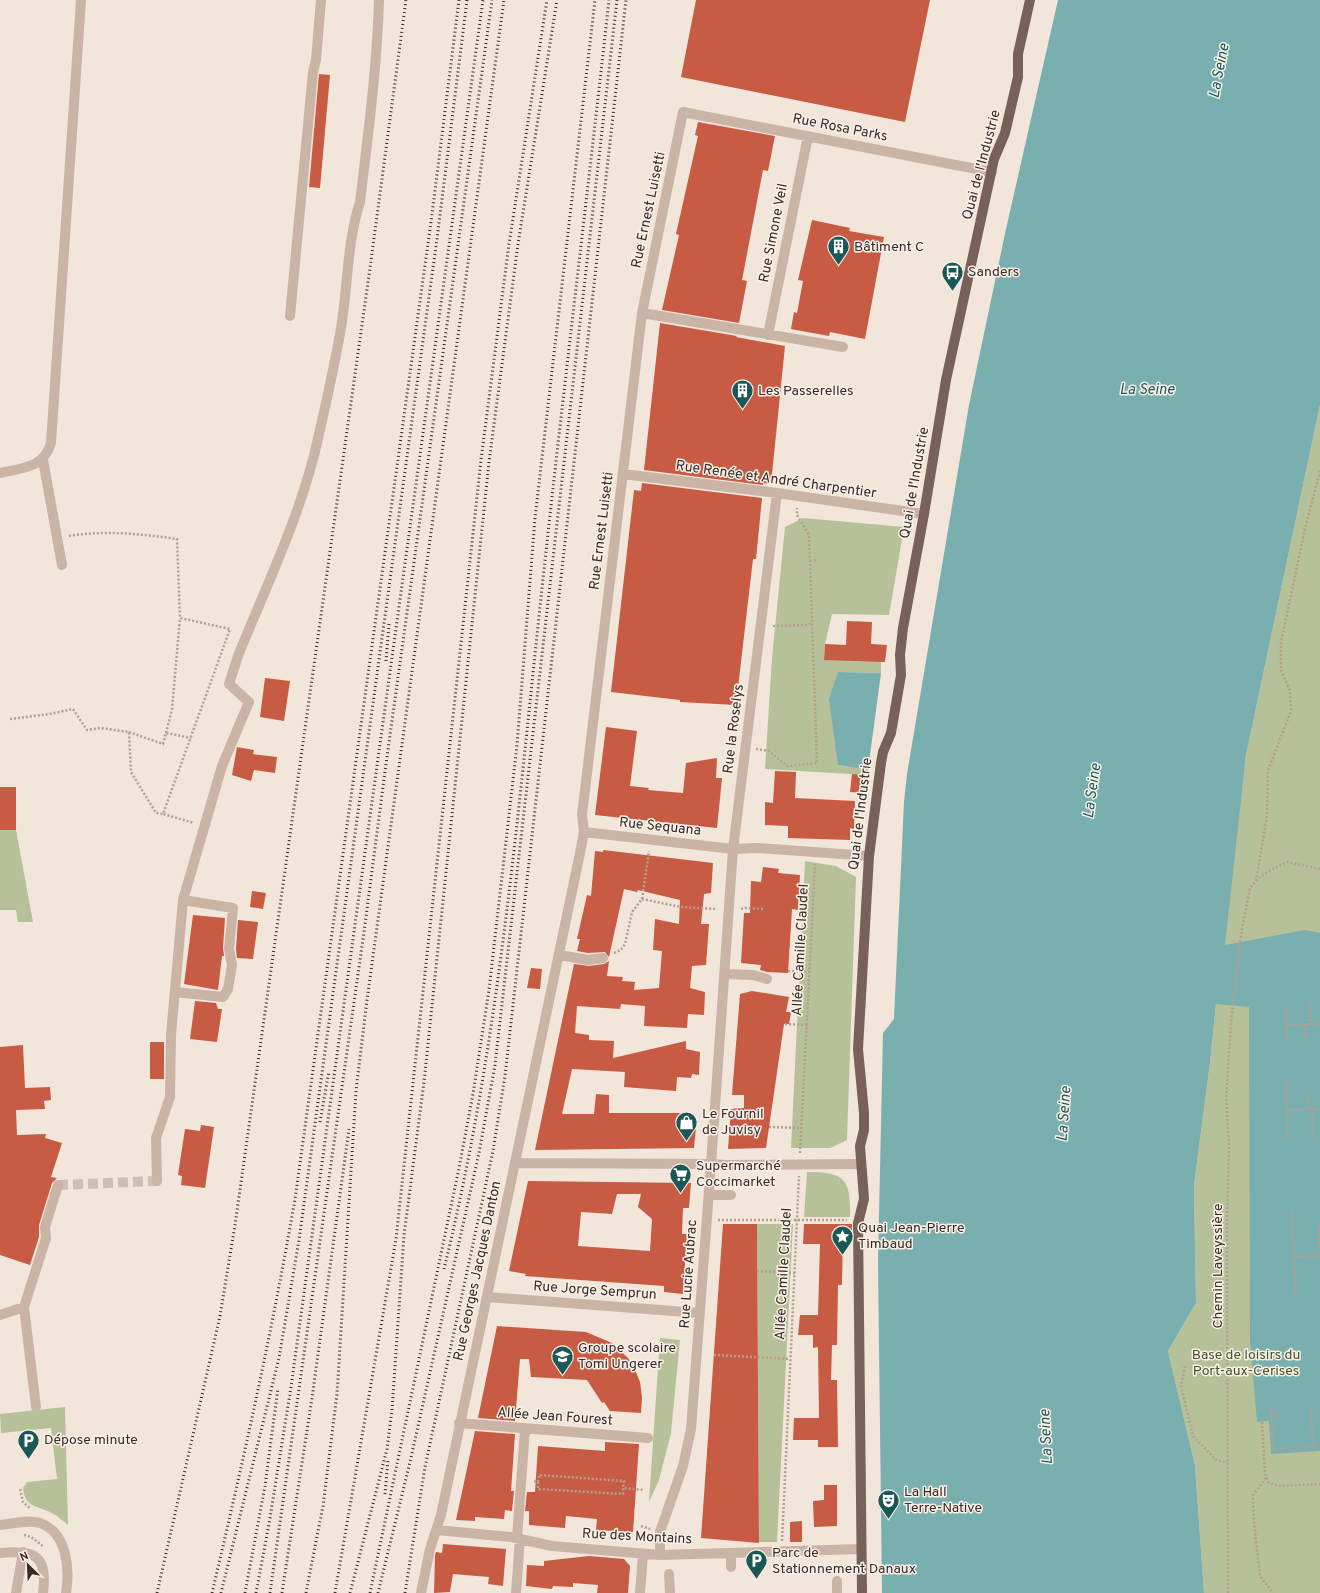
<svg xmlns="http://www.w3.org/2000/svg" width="1320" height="1593" font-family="Overpass,sans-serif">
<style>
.green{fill:#b6c19a}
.water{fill:#79afae}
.building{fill:#c75b43;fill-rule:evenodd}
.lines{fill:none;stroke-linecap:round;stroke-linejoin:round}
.minor-tunnel{stroke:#ccc0b6;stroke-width:10;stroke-dasharray:10 5;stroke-linecap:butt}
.path{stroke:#b69e90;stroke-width:2.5;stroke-dasharray:2 2;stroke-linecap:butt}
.minor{stroke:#cab4a6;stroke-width:10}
.major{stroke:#786158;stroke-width:10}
.rail{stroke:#362b27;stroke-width:3;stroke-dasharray:1 3;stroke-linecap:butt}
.labels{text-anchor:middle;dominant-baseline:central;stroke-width:3;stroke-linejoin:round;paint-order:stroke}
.street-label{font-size:14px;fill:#362b27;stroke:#f9f0e7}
.poi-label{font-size:14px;fill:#362b27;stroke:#f9f0e7;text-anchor:start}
.park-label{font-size:14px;fill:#48542b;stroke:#f9f0e7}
.water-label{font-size:15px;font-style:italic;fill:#1c5757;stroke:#f9f0e7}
</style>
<rect width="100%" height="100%" fill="#f2e5da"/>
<path class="green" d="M1320,405V1593H1204L1195,1465L1168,1351L1196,1303L1194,1185L1210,1063L1216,1004L1246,755Z
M803,518L904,527L889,615L832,614L825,644L824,659L881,661V673L838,672V765L868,770L867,775L765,769L772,658L785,527Z
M0,830H16L33,922H18L16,910H0Z
M805,861L836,866L856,877L847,1140L830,1148H791Z
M807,1172C845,1172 851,1179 850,1217H804Z
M757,1224H793L777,1542H759Z
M660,1338L680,1340L671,1433L659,1480L649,1502Z
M65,1407L68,1525C63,1521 58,1516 52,1513C36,1505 25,1508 23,1488L27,1482L57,1479L51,1428L1,1433L0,1414Z"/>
<path class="water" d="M1058,0H1320V405L1246,755L1225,945L1305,930L1320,933V1451L1271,1454L1269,1421L1257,1422L1250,1341L1249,1007L1216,1004L1210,1063L1194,1185L1196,1303L1168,1351L1195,1465L1204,1593H882L878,1261L883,1033L894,1019L904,802L907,774L969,405L1006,229Z
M838,672L881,673L868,770L838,765L829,699Z"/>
<path class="building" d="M696,0H930L905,122L681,77Z
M319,74L330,75L320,188L309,187Z
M698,122L775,136L768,171L763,170L742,280L747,281L739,323L662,310L679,235L676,234L698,136L695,135Z
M812,220L850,228L849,231L884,237L865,339L830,332L829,336L791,329L794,312L797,313L803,281L798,280Z
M660,323L737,336L736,337L785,346L771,484L763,483V485L644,470Z
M642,483L762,498L756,559H753L736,705L680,702V700L611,692L634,490L641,491Z
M847,621L872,622L871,644L887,645L885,662L824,660L825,644L846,645Z
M265,678L290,681L284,721L260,717Z
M606,727L637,731L630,786L649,788L648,790L683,793L686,763L717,758L716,778H722L717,828L595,815Z
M237,747L254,750L253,754L277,757L275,773L254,770L251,781L232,775Z
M775,771L796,772L795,798L855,801L854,829L850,828V840L788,838V826L765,825V802L773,803Z
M852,774L867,775L864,793L850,792Z
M0,787H16V830H0Z
M603,850L713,863L711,893L704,894L701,924H709L706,965L692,966L690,988L705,992L704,1015L688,1014L687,1028L644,1026L645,1006L621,1004L620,1009L577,1006L575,1033L589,1035V1040L614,1041L613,1058L686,1041V1049L700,1052L699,1075L692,1074L691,1078L677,1077L676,1091L624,1087L625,1072L572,1069L562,1114H594L596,1094L609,1095V1113H692V1127H696L694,1148L535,1150L574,964L589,966L604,964L609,961L607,976L623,977L622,981L635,982L634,990L659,988L662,951L653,950L655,919L679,924L680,900L638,890L637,892L624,889L609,957L605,952L588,953L577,951L580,939H577L587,895L591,896L595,851L603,852Z
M763,867L779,869L778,873L800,875L798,910L792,909L788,973L767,972L760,970L761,965L741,963L744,913H750L751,881L761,882Z
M252,891L266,893L263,909L250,907Z
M193,915L225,918L223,948L224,956H222L218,990L184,984Z
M238,920L258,922L253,959L237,958L236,949Z
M531,968L542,969L540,989L527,988Z
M752,991L789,997L786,1012H791L789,1024H784L766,1148L728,1149L731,1109L744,1108V1095H732L740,994Z
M195,1001L216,1003L218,1009H222L217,1042L190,1039Z
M150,1042H164V1079H150Z
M23,1045L25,1088L50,1087L51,1100L44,1101L45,1109L16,1110L17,1135L46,1134L45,1138L62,1143L51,1177L57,1178L52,1183L39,1225V1237L30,1265L0,1255V1047Z
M201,1125L214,1127L205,1188L181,1185L182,1176L178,1175L185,1129L200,1131Z
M528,1181L691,1183L689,1208H683L682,1234H687L683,1294L664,1292V1286L525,1276L526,1274L509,1271ZM617,1194H641L638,1207L652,1219L650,1251L578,1246L581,1212L612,1214Z
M723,1224H757L759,1543L701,1538Z
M804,1224H852V1234H843L842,1285H838L837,1345H832L831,1380H837L838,1447H818V1440H793L794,1418H819L818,1347L813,1348V1335H798L800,1315H818L820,1244H803Z
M497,1326L586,1332L612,1343L628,1358L635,1370L640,1382L642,1397L641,1413L610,1411L604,1402L602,1403L587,1380L531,1377L529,1359H520L515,1421L478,1418Z
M475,1431L515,1434L511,1491H514L512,1511L505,1510L504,1519L475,1517V1521L456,1520Z
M605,1442L639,1444L633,1532L596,1530L597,1519L566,1516L565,1528L529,1525V1511H525L527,1492H535L538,1446L605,1451Z
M824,1485H837V1526L814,1527L813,1501L824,1500Z
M802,1521V1542H790V1522Z
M443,1544L506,1549L503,1586L488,1584L489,1577L453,1574L450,1592L434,1593L435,1555L436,1552L442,1553Z
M589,1556L624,1559L630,1566L628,1593H597L598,1585L573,1583V1587L553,1586L552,1589L526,1586L527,1565L544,1566V1561Z"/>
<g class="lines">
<path class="minor-tunnel" d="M58,1185L157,1181"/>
<path class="path" d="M69,536C105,530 141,534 177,539L180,618L230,629L163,814L194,823
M810,561L818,560
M773,626L806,625L812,623
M10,719L50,714L73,709L87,730L100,728L129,732L131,772L156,813L163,814
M129,732L163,744L166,733L191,738
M166,733L172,709L180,618
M756,749L769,751L787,766L817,763L809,535L797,515V508
M1256,881L1267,816L1268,770L1291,711L1290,691L1281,670V642L1305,529L1320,471
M642,899L681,907L717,909
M741,909L745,908L764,909
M614,953L621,950L625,944L632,912L642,899L649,851
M788,971L810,972
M1310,1003L1311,1024
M1286,1007L1287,1043
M785,1024L808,1025
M1305,1024L1306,1040
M1287,1025L1320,1024
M1286,1081L1288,1140
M1308,1094L1309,1110
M1312,1109L1313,1139
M1287,1110L1320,1109
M769,1127L802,1128
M800,1153L815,864
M1292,1213L1296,1298
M718,1220H847
M1319,1226L1320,1254
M1294,1257L1320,1256
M757,1271L795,1273
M714,1355L790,1359
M1185,1366L1181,1386L1193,1436L1216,1460L1228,1463
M1311,1407L1313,1447
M1271,1408L1273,1449L1320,1447
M1262,1422L1265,1473L1269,1483L1279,1486L1320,1484
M1266,1478L1253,1495L1254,1523L1260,1576L1273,1593
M534,1481L538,1482V1489L623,1494V1488L644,1490
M538,1482L539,1475L624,1481L623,1488
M20,1489L23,1502L31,1509
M641,1526L650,1529
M24,1535L31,1537L44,1547
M782,1541L799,1176
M1228,1593L1227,1219L1229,1145L1226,1098L1232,1011L1242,929L1250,888L1260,877L1271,870L1287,862L1320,869"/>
<path class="minor" d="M642,313L843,347
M290,316L313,72L316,60L321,0
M768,335L808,136
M43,460L62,565
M0,473C22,468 44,468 51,443L81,0
M623,474L777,493L924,514
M584,832L733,849L757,848L869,856
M560,955L588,960L603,958
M724,974L753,975L767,979
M175,992L223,997L228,989L232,965L229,949L233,908L183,900
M515,1163L711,1164L733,849L777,493
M157,1181L156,1138L170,1097L171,1035L183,900L222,766L249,702L229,684L238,656C267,584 303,511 319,434C327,399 335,363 341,328C348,286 347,242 360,202C368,135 377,68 379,0
M709,1195H731
M487,1297L700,1313
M24,1307L36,1407
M0,1315L24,1307L46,1238L45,1227L58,1185
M459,1423L648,1438
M0,1525C12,1524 28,1519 40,1523C67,1532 70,1569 66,1593
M437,1530L511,1537L552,1546L660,1555L861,1549
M517,1538L525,1429
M0,1553C35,1550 48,1555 43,1593
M731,1554V1567
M660,1555V1532L683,1466L691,1429L711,1164L725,1165L861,1164
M669,1574L670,1593
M837,1581V1593
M16,1593L23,1552
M421,1593L430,1549L441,1515L579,858L584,832L582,815L642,313L683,112L992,172
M516,1593L520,1538
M640,1593L643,1554"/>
<path class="major" d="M862,1593L858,1223L864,1199L860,1146L864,1130V1113L858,1049L869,856L881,763L883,752L891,733L901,675L900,655L903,628L924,514L946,380L994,159L1005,133L1018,77V54L1030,0"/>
<path class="rail" d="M386,661L389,624
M320,1122L329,1071
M444,1269C496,1058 515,842 538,626C560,417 586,209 609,0
M385,1494L388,1460
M157,1593L220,1316L235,1225L370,268L406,0
M212,1593C243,1462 272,1332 295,1199L431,222L459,0
M221,1593L279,1358L299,1240L437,239L467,0
M245,1593L265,1486L278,1388
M256,1593L269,1524L291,1387L483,0
M270,1593L364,932L386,764L492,0
M282,1593L312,1398L349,1129
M306,1593L323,1506L337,1394L356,1091L367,1000L504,0
M335,1593L396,1239L481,460L509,244L547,0
M350,1593L387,1449L392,1410L404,1235L424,1082L489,462L518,244L557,0
M370,1593L459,1168L473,1094L489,990L517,745L535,518L595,0
M378,1593L410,1462L479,1153L495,1065L617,0
M405,1593L425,1467L493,1151L505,1076L626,0"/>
</g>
<defs>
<symbol id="building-pin" viewBox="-11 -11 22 30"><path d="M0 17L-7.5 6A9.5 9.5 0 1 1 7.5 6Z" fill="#1c5757" stroke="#f9f0e7"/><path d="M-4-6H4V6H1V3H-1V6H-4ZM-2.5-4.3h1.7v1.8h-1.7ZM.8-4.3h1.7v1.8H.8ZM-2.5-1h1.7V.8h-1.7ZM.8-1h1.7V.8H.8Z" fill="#fff"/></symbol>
<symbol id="bus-pin" viewBox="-11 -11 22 30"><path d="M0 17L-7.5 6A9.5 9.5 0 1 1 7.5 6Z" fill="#1c5757" stroke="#f9f0e7"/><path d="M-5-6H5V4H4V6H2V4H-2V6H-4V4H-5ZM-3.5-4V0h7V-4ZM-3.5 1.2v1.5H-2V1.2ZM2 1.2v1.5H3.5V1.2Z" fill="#fff"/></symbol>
<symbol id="shop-pin" viewBox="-11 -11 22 30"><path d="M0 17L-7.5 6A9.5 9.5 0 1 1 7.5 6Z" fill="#1c5757" stroke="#f9f0e7"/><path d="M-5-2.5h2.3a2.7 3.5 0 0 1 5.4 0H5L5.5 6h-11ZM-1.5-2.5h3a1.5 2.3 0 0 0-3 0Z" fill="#fff"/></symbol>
<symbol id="supermarket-pin" viewBox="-11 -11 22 30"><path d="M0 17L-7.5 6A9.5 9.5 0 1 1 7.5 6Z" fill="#1c5757" stroke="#f9f0e7"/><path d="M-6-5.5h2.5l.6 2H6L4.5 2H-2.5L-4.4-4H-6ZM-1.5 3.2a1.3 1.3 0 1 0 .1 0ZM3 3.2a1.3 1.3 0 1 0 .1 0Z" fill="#fff"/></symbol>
<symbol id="sight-pin" viewBox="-11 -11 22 30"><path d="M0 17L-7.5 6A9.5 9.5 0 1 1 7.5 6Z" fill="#1c5757" stroke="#f9f0e7"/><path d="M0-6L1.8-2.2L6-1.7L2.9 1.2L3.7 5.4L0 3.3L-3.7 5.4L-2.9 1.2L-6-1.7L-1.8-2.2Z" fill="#fff"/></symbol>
<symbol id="school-pin" viewBox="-11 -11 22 30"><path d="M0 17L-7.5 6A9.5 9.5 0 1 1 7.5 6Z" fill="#1c5757" stroke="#f9f0e7"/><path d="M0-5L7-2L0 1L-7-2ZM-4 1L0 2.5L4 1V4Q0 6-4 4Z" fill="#fff"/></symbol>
<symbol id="parking-pin" viewBox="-11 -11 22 30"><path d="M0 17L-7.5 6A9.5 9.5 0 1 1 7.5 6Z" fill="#1c5757" stroke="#f9f0e7"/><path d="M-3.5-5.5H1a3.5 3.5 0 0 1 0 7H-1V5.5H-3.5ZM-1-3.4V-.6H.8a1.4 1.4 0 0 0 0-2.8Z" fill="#fff"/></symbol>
<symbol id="theatre-pin" viewBox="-11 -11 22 30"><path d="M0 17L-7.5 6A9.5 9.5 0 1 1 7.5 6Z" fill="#1c5757" stroke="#f9f0e7"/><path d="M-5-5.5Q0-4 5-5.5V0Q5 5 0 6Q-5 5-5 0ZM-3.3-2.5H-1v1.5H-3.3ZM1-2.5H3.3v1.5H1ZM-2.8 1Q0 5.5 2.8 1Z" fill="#fff"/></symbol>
</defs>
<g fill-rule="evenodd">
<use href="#building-pin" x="826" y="234" width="25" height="34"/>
<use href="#bus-pin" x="940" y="260" width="25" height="34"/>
<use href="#building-pin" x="730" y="378" width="25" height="34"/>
<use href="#shop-pin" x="674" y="1110" width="25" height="34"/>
<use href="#supermarket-pin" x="668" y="1162" width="25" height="34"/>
<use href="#sight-pin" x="830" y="1224" width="25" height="34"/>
<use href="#school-pin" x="550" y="1344" width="25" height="34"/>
<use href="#parking-pin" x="16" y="1428" width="25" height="34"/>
<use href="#theatre-pin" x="876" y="1488" width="25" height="34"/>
<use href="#parking-pin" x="744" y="1548" width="25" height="34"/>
</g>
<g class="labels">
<g class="street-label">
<text transform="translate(840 128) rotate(11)">Rue Rosa Parks</text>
<text transform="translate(982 165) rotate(-75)">Quai de l'Industrie</text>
<text transform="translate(649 210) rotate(-78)">Rue Ernest Luisetti</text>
<text transform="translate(774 233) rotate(-79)">Rue Simone Veil</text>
<text transform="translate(776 480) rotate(8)">Rue Renée et André Charpentier</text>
<text transform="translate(915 483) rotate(-80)">Quai de l'Industrie</text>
<text transform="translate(602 531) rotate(-83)">Rue Ernest Luisetti</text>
<text transform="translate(734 729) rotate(-83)">Rue la Roselys</text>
<text transform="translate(861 814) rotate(-83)">Quai de l'Industrie</text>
<text transform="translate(660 827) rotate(6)">Rue Sequana</text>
<text transform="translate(801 950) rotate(-87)">Allée Camille Claudel</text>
<text transform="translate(1218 1266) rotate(-90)">Chemin Laveyssière</text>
<text transform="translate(478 1271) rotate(-78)">Rue Georges Jacques Danton</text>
<text transform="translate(689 1274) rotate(-86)">Rue Lucie Aubrac</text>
<text transform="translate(784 1274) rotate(-87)">Allée Camille Claudel</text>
<text transform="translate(595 1291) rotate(4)">Rue Jorge Semprun</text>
<text transform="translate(555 1417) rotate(4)">Allée Jean Fourest</text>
<text transform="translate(637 1537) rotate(3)">Rue des Montains</text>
</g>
<g class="poi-label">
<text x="854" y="247">Bâtiment C</text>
<text x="968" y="272">Sanders</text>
<text x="758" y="391">Les Passerelles</text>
<text x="702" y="1114">Le Fournil<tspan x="702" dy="16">de Juvisy</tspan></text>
<text x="696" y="1166">Supermarché<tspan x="696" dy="16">Coccimarket</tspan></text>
<text x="858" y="1228">Quai Jean-Pierre<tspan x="858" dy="16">Timbaud</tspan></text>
<text x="578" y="1348">Groupe scolaire<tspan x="578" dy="16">Tomi Ungerer</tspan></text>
<text x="44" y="1440">Dépose minute</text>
<text x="904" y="1492">La Hall<tspan x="904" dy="16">Terre-Native</tspan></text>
<text x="772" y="1553">Parc de<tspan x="772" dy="16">Stationnement Danaux</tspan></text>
</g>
<g class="park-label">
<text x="1246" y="1355">Base de loisirs du<tspan x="1246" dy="16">Port-aux-Cerises</tspan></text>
</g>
<g class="water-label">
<text transform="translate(1220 71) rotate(-79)">La Seine</text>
<text x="1147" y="390">La Seine</text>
<text transform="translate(1093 791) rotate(-82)">La Seine</text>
<text transform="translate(1065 1114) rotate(-86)">La Seine</text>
<text transform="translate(1047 1437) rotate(-93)">La Seine</text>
</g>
</g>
<g transform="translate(28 1565) rotate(336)" stroke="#f9f0e7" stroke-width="3" paint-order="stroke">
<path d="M0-3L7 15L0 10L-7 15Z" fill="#362b27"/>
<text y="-6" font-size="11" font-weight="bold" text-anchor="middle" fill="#362b27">N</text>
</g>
</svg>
